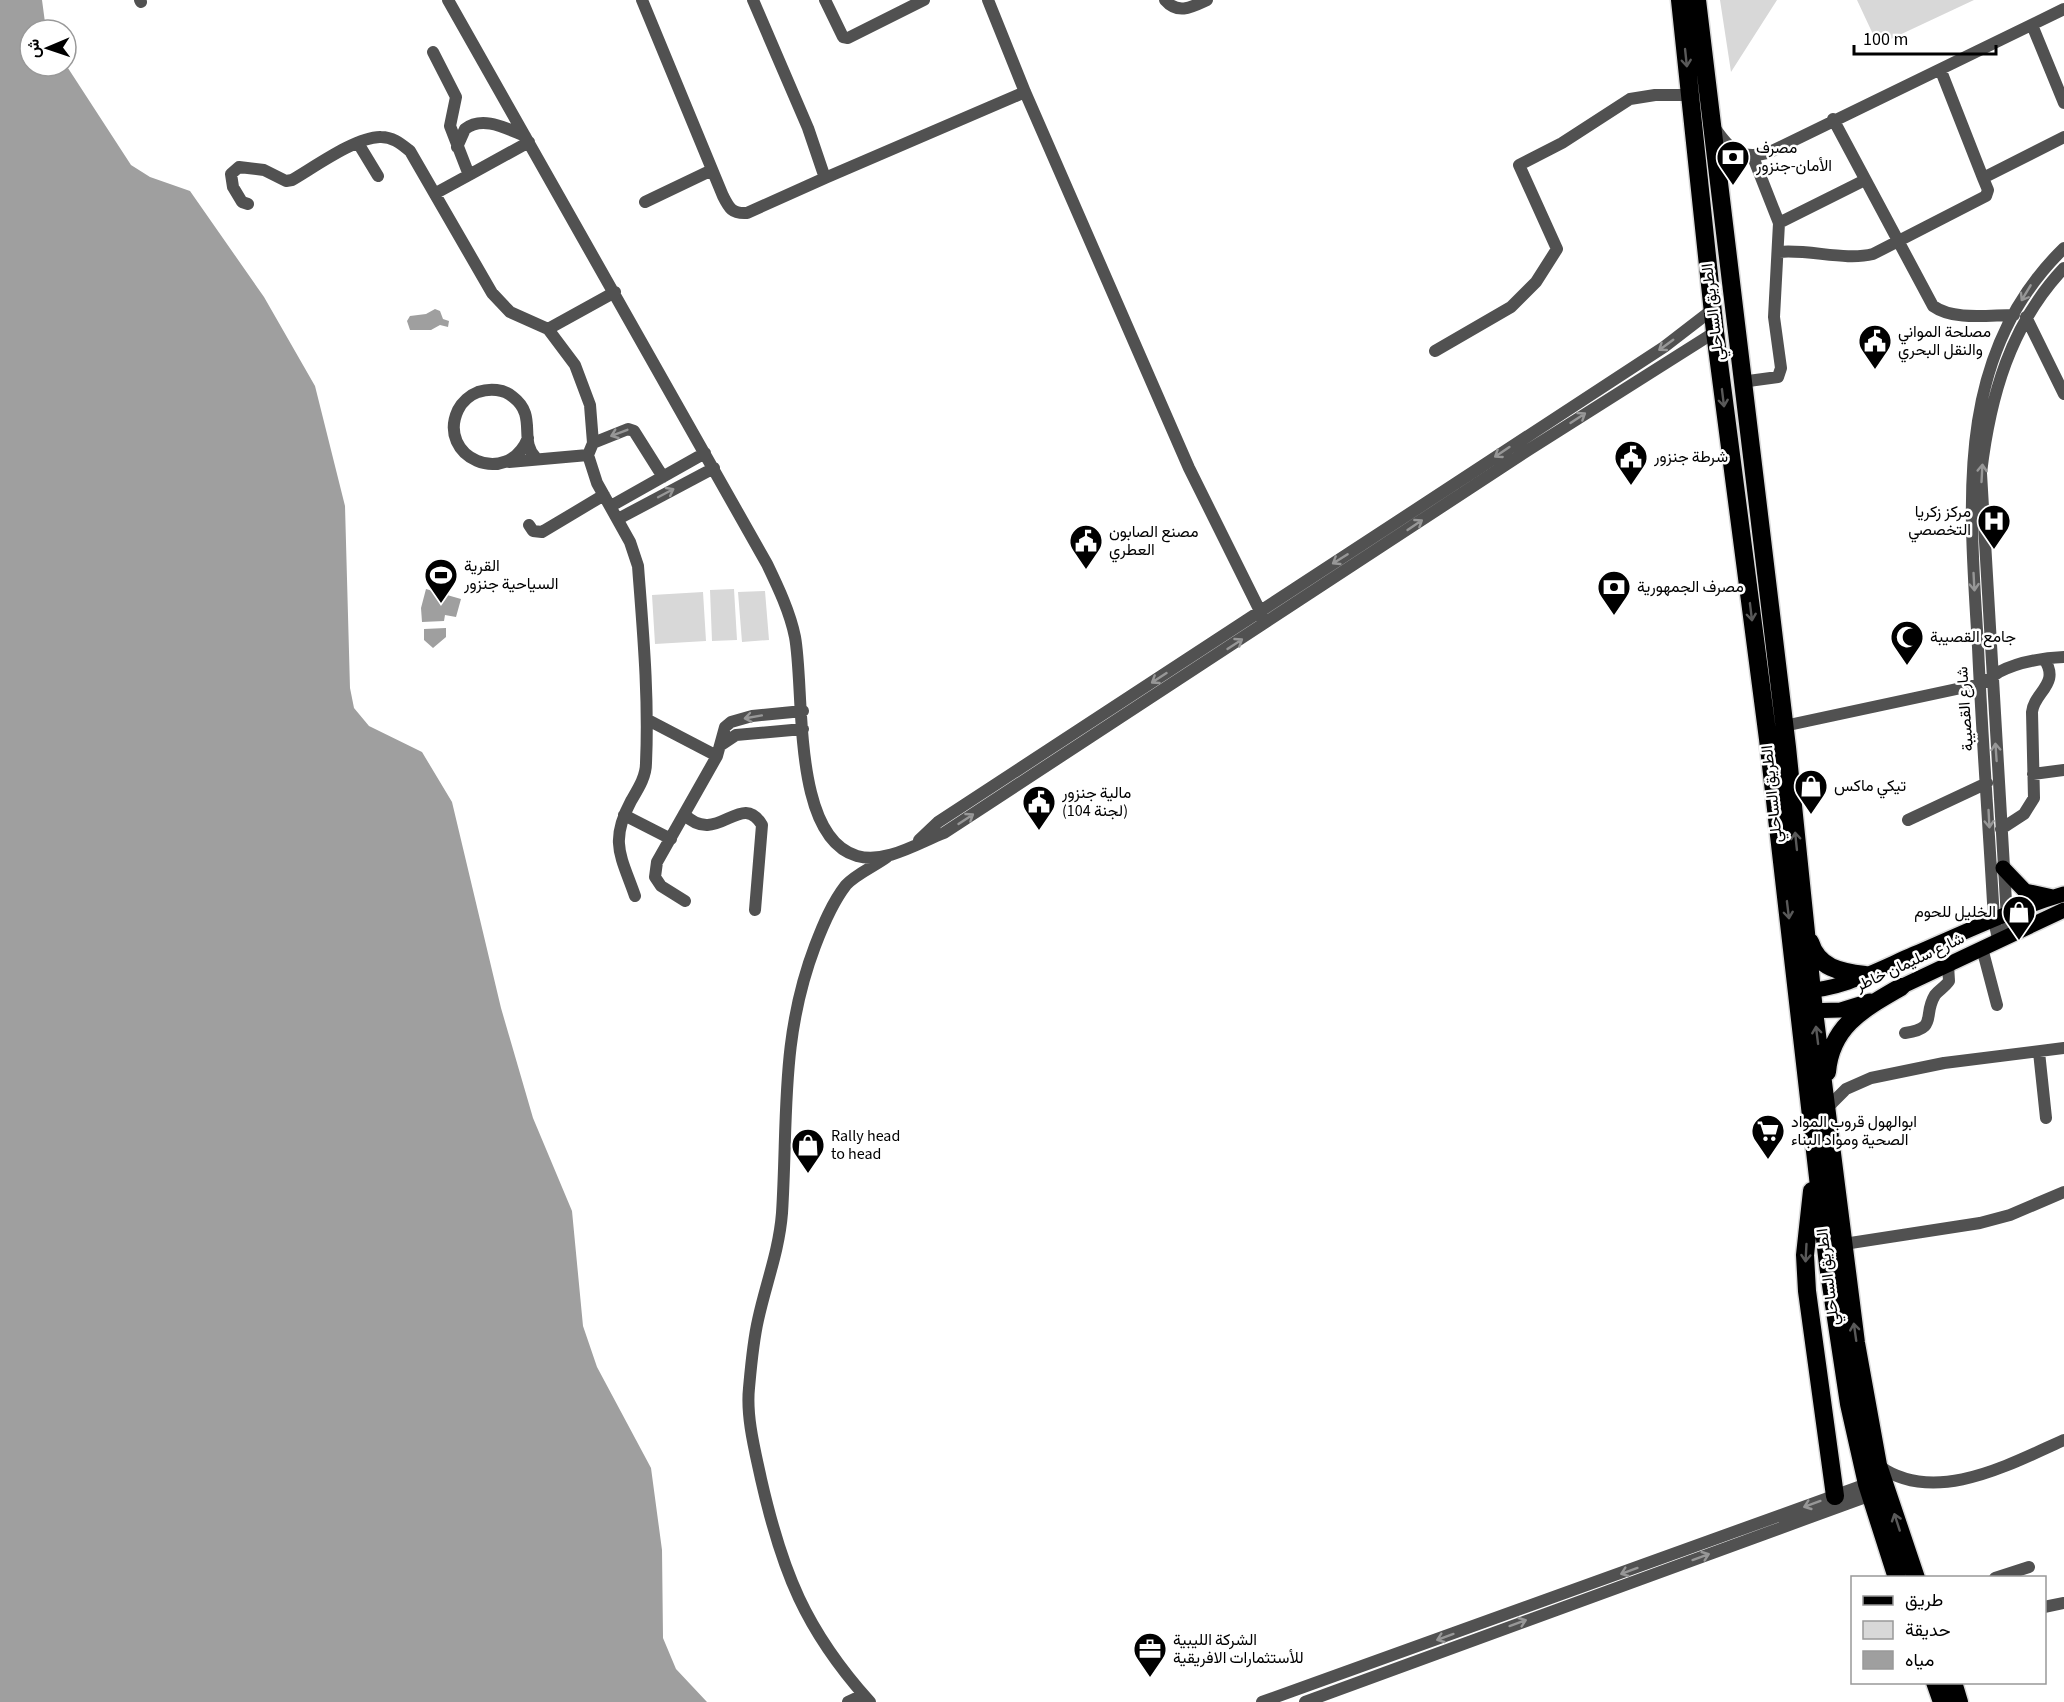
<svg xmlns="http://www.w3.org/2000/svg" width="2064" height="1702" font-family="'Source Sans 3',Vazirmatn,sans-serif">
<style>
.green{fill:#d8d8d8}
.water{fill:#9f9f9f}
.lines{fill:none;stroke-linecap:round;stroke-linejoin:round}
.major-casing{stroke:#dbdbdb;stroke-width:18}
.highway-casing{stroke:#dbdbdb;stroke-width:21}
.minor{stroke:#515151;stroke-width:12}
.major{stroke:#000;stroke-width:15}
.highway{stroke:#000;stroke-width:18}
.oneway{stroke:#595959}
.oneway2{stroke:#979797}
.labels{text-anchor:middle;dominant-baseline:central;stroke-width:5;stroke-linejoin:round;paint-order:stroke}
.poi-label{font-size:16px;fill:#000;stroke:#fff;text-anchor:start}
.street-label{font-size:16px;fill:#000;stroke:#fff}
</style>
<rect width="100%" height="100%" fill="#fff"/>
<path class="green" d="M1720,0H1777L1731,72Z
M1857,0H1974L1878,45Z
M734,589L737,640L712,641L710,590Z
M765,591L769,640L742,642L738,592Z
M703,592L706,641L655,644L652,595Z"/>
<path class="water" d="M0,0H42L46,30H30V66L66,65L131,165L150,177L190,191L264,297L315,386L345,506L350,688L354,708L369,726L422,752L452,802L501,1008L533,1118L572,1211L583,1326L597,1367L651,1468L662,1550L663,1638L676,1669L707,1702H0Z
M435,309L440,311L443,319L449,321L448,327L440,325L431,330H410L407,321L410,316L426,314Z
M426,589L461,599L456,617L445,615L444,621L422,622L421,608Z
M446,628V637L433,648L424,640V629Z"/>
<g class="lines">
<defs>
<path id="major" d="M2003,868L2025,891L2053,897
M1800,991C1840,991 1879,969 1914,954C1963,933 2013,909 2064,894
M1892,991L2064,910
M1803,1011L1841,1010L1870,1001"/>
<path id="highway" d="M1680,0L1715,332L1768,739L1828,1265L1849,1404L1867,1484L1897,1578
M1697,0L1787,747L1814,1011L1856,1343L1878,1465L1916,1578
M1810,942C1818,968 1840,972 1865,975
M1827,1072C1831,1025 1865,1008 1901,987
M1812,1191L1805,1255L1807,1291L1835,1496
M1935,1682L1942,1702
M1953,1682L1959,1702"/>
</defs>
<use href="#major" class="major-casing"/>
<use href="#highway" class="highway-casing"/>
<path class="minor" d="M140,0L141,2
M448,0L767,564C778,587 790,612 795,637C805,691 791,837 857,856C886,864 918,843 944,833L1530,449L1715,332
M642,0L723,196C729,208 732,214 747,213L825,178L808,128L753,0
M825,0L843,37L848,38L924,0
M988,0L1025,92L1189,468L1263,617
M1165,0C1178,15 1192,7 1207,0
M2032,25L2064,103
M433,52L456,97L450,126L469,175L436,193
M1833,119L1933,306C1954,321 1989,315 2014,315
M1714,127C1730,150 1739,160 1768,153L2064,9
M358,143L378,176
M457,147L465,129C483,115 507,129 525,136
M469,175L529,142
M825,178L1025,92
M1983,178L2064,137
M645,202L712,170
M248,204L242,202L233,187L231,174L239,167L264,170L286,181L292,180C313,168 357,136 381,137C393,137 401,144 410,151L492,293L510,312L548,329L615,292
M1779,223L1865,180
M1779,252C1809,249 1845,261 1873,254L1986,196L1988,190L1983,178L1941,71
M2026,317L2064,394
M548,329L575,365L590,405L593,443L588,455L597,483L630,542L638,566C643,632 649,697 646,763C646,777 638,789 631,801C609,842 621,856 635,896
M1435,351L1511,307L1536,282L1557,249L1519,165L1562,143L1630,99L1655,95H1690
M1741,382L1778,377L1781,368L1774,317L1779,223L1753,157
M528,438C507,489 436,457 458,410C462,402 470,395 478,392C490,388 504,389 513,397C538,416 518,440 536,458
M593,443L628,429L634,431L663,477
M509,462L588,455
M611,506L705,453
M618,519L714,468
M529,525L533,531L542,532L604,495
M648,720L717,756
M1784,726L1980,684C1989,681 1992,676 1999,672C2018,662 2043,658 2064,657
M721,745L736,735L803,729
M2033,774L2064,770
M684,814C717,848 741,789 762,825L755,910
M624,815L671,839
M1908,820L1987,783
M2001,829L2024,814L2034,798L2032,712C2034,692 2061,684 2044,659
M919,840L938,822L1664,347L1712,310
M685,901L661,886L655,877L657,862L717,756L725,727L731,722L752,716L803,711
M2008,936L1981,473C1990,397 2010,325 2064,268
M1998,939L1994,920C1989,829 1982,738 1978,647C1970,506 1952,357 2064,248
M1982,948L1997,1005
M1905,1033C1939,1028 1922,1016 1935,995C1939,990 1945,987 1949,981L1948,965
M2039,1052L2046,1118
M1826,1109L1846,1089L1871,1078L1944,1063L2064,1048
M1844,1244L1980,1223L2010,1215L2064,1192
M1879,1466C1935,1506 2010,1464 2064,1440
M1995,1578L2029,1567
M2044,1607L2064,1603
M848,1702L863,1695
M870,1702C805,1630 782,1571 761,1479C755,1451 746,1417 749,1388C751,1366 753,1342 758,1320C766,1283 779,1251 782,1213C788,1118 780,1038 815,946C823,925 832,903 846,885C856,874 875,866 887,857
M1262,1702L1867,1484
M1305,1702L1871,1495"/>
<use href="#major" class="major"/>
<use href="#highway" class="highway"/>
</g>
<defs><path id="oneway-shaft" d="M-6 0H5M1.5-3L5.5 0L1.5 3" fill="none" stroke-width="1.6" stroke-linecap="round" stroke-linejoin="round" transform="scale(1.5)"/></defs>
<g class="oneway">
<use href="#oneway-shaft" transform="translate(1686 58) rotate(84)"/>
<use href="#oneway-shaft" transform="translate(1723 398) rotate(83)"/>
<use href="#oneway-shaft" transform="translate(1751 612) rotate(83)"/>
<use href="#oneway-shaft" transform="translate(1796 841) rotate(-96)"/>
<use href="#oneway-shaft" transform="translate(1788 910) rotate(83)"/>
<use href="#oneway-shaft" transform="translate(1817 1035) rotate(-97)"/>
<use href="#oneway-shaft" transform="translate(1806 1253) rotate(93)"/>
<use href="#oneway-shaft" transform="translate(1855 1332) rotate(-98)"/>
<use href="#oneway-shaft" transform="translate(1897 1522) rotate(-108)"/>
</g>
<g class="oneway2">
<use href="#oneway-shaft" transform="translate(2026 293) rotate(121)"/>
<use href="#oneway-shaft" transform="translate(1666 345) rotate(144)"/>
<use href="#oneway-shaft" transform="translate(1578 418) rotate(-33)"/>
<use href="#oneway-shaft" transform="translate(619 433) rotate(159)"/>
<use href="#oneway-shaft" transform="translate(1502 452) rotate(146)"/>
<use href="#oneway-shaft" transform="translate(1982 473) rotate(-87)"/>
<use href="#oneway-shaft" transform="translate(666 493) rotate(-28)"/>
<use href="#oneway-shaft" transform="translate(1415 525) rotate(-34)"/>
<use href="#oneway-shaft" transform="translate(1340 559) rotate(148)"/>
<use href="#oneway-shaft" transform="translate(1974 582) rotate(87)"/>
<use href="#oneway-shaft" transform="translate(1235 644) rotate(-33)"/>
<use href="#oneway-shaft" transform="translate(1159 678) rotate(147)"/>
<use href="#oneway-shaft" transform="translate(753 717) rotate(170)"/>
<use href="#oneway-shaft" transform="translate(1996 752) rotate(-94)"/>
<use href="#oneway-shaft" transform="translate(966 819) rotate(-33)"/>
<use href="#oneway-shaft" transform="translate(1989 819) rotate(87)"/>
<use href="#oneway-shaft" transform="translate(1812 1504) rotate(160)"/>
<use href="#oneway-shaft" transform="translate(1701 1557) rotate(-20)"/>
<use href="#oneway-shaft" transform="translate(1629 1571) rotate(160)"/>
<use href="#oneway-shaft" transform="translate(1518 1623) rotate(-20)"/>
<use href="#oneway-shaft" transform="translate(1445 1637) rotate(160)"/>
</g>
<defs>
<symbol id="bank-pin" viewBox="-11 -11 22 30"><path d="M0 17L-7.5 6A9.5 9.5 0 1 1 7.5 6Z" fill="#000" stroke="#fff"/><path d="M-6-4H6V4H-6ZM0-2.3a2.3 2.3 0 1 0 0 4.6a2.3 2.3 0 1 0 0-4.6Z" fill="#fff"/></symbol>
<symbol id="civic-pin" viewBox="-11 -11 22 30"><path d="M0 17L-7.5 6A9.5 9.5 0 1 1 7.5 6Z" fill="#000" stroke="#fff"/><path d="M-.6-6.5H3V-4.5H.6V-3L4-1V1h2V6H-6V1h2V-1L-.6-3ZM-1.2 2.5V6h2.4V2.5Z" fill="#fff"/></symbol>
<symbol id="hospital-pin" viewBox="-11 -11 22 30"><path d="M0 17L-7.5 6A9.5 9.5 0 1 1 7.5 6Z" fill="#000" stroke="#fff"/><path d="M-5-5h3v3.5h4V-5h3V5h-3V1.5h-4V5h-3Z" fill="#fff"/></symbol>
<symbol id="stadium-pin" viewBox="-11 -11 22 30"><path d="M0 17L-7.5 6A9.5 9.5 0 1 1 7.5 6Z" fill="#000" stroke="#fff"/><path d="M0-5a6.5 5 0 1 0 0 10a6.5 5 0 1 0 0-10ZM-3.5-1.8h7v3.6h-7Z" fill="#fff"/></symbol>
<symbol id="mosque-pin" viewBox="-11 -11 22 30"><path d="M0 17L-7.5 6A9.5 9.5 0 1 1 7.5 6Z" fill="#000" stroke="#fff"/><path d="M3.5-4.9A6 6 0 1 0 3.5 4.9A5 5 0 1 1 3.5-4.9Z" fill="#fff"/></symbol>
<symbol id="shop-pin" viewBox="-11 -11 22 30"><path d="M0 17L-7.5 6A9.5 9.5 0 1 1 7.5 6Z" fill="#000" stroke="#fff"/><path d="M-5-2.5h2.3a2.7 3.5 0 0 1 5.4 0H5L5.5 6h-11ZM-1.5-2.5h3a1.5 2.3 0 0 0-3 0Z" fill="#fff"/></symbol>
<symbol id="supermarket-pin" viewBox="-11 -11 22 30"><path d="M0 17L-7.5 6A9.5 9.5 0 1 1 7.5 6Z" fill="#000" stroke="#fff"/><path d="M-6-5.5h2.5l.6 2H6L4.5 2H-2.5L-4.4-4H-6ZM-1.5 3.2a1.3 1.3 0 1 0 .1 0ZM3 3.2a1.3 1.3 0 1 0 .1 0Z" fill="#fff"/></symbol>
<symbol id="office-pin" viewBox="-11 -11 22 30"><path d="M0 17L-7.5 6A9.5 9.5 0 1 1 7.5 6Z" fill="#000" stroke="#fff"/><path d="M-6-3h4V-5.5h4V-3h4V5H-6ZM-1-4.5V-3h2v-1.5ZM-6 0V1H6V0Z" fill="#fff"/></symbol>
</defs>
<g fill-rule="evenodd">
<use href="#bank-pin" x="1714" y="138" width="38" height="52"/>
<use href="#civic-pin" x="1856" y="322" width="38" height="52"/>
<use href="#civic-pin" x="1612" y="438" width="38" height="52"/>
<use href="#hospital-pin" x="1975" y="502" width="38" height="52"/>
<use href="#civic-pin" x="1067" y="522" width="38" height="52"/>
<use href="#stadium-pin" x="422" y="556" width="38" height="52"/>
<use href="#bank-pin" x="1595" y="568" width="38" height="52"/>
<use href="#mosque-pin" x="1888" y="618" width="38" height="52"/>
<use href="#shop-pin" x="1792" y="767" width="38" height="52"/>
<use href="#civic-pin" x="1020" y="783" width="38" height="52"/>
<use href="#shop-pin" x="2000" y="893" width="38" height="52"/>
<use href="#supermarket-pin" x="1749" y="1112" width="38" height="52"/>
<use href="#shop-pin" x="789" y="1126" width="38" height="52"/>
<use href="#office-pin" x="1131" y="1630" width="38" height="52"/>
</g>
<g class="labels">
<g class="poi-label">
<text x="1756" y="148">مصرف<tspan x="1756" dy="18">الأمان-جنزور</tspan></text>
<text x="1898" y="332">مصلحة المواني<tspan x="1898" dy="18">والنقل البحري</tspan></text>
<text x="1654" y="457">شرطة جنزور</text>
<text x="1971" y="512" text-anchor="end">مركز زكريا<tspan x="1971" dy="18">التخصصي</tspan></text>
<text x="1109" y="532">مصنع الصابون<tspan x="1109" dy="18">العطري</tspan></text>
<text x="464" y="566">القرية<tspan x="464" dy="18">السياحية جنزور</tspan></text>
<text x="1637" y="587">مصرف الجمهورية</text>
<text x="1930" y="637">جامع القصيبة</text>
<text x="1834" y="786">تيكي ماكس</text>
<text x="1062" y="793">مالية جنزور<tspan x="1062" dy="18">(لجنة 104)</tspan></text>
<text x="1996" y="912" text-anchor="end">الخليل للحوم</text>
<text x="1791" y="1122">ابوالهول قروب المواد<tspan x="1791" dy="18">الصحية ومواد البناء</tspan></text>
<text x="831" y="1136">Rally head<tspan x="831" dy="18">to head</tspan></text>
<text x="1173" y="1640">الشركة الليبية<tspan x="1173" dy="18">للأستثمارات الافريقية</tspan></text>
</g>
<g class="street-label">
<text transform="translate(1713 312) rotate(-97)">الطريق الساحلي</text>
<text transform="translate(1965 709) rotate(-94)">شارع القصيبة</text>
<text transform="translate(1772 794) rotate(-96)">الطريق الساحلي</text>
<text transform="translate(1910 962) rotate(-25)">شارع سليمان خاطر</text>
<text transform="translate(1828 1277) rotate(-97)">الطريق الساحلي</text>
</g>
</g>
<rect x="1851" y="1576" width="195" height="108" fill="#ffffff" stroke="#999999" stroke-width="1.5"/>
<rect x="1863" y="1596" width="30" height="9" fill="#000000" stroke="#999999" stroke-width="1.5"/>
<text x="1905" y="1606" font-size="18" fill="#000000">طريق</text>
<rect x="1863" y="1621" width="30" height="18" fill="#d8d8d8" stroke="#999999" stroke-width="1.5"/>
<text x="1905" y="1636" font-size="18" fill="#000000">حديقة</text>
<rect x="1863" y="1651" width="30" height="18" fill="#9f9f9f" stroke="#999999" stroke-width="1.5"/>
<text x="1905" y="1666" font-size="18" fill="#000000">مياه</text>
<g transform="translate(48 48) rotate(268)"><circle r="28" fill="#ffffff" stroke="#999999" stroke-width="1.5"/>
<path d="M0-4.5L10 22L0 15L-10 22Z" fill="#000000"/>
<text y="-9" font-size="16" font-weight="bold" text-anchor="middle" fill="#000000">ش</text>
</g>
<path d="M1854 45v9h142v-9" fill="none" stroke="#000000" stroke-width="3"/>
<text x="1863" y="45" font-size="18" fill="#000000" stroke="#ffffff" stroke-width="4.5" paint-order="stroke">100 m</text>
</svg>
